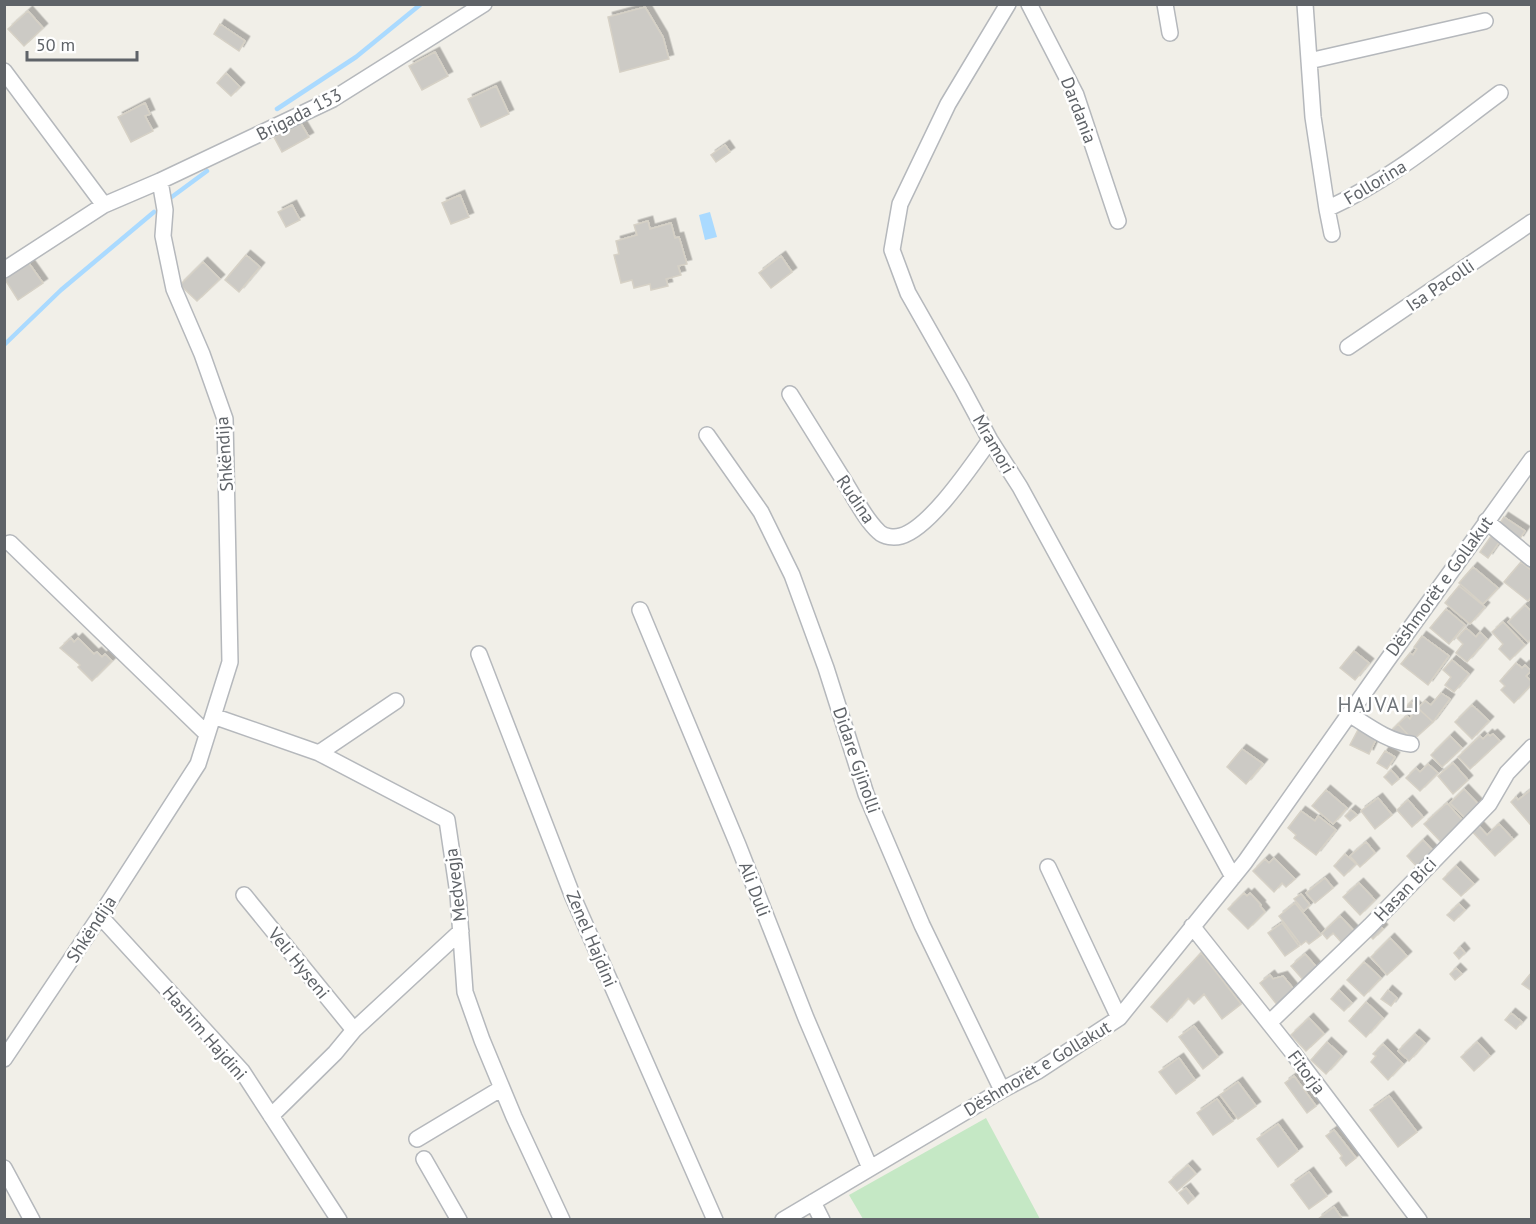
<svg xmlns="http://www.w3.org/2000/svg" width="1536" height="1224" font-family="'PT Sans',sans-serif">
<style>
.green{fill:#c5e8c5}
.water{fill:#aadaff}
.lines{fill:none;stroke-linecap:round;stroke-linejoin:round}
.stream{stroke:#aadaff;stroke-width:4.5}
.building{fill:#cccac5;stroke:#d6d1c6;stroke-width:1.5;filter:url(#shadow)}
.minor-casing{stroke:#b5b8bc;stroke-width:18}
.minor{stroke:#fff;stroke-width:15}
.labels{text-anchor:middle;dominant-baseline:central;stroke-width:5;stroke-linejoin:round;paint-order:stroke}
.street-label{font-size:18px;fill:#5f6368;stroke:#fff}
.quarter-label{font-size:21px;letter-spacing:1.5px;fill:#70757a;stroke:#fff}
</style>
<defs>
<filter id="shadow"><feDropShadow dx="4.5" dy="-4.5" stdDeviation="0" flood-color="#0004"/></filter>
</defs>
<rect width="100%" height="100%" fill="#f1efe8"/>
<path class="green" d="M986,1118L1040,1219H863L849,1195Z"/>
<path class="water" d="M710,212L717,237L705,240L699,215Z"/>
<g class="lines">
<path class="stream" d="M277,109L356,57L421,4
M169,199L207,171
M4,345L61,290L154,212"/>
</g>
<path class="building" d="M645,7L663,37L669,59L620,72L608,17Z
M28,11L43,28L24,46L8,29Z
M220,24L245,41L239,51L214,34Z
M435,52L448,76L422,90L409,66Z
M226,73L240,87L231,96L217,83Z
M496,86L509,114L481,127L468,99Z
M145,103L150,114L145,116L153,131L131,142L118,117Z
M300,122L309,137L282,152L274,137Z
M725,145L730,152L716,162L711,155Z
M460,195L469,217L451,224L442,203Z
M292,205L300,220L286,227L278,212Z
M648,221L650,229L671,223L675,238L679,237L687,264L678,266L681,275L666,279L668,286L651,290L650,284L634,288L632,280L621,283L614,255L619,254L616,241L637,235L634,225Z
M246,255L260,267L239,292L225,280Z
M781,256L792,272L771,288L759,273Z
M28,262L43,283L18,300L4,278Z
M203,262L220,279L197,301L180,285Z
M1504,517L1525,531L1519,540L1498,526Z
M1492,535L1500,541L1488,558L1480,552Z
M1521,562L1532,571V596L1528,601L1504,582Z
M1473,567L1498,588L1483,604L1459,583Z
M1459,586L1485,607L1470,624L1445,603Z
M1525,605L1532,612V638L1528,642L1508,622Z
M1446,609L1465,625L1449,644L1430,628Z
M1503,622L1525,645L1510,660L1499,649L1503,644L1492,632Z
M1466,628L1476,637L1480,632L1487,639L1467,662L1456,653L1463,644L1457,638Z
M1422,636L1449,656L1428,685L1401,664L1410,653L1413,655L1417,649L1414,647Z
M71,638L74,642L78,638L94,654L97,652L102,657L105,654L112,661L92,681L78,667L80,665L60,648Z
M1354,651L1369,663L1355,680L1340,668Z
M1452,660L1469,674L1454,692L1445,685L1451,677L1443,670Z
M1516,663L1522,668L1525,665L1531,671L1526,676L1532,682V684L1514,703L1501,690L1505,686L1500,681Z
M1441,693L1450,699L1433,722L1418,708L1425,701L1431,705Z
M1411,702L1433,722L1413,740L1398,724L1407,716L1410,719L1412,716L1404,709Z
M1472,705L1489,721L1472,739L1455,722Z
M1398,724L1411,738L1389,733Z
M1359,728L1377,737L1369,754L1350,745Z
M1488,734L1490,736L1493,734L1500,741L1470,769L1458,757L1480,736L1483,739Z
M1450,736L1462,748L1442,767L1431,755Z
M1242,749L1263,764L1246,784L1227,767Z
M1385,751L1395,757L1387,769L1377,763Z
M1453,763L1468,780L1453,794L1438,776Z
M1428,764L1438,773L1420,791L1406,778L1416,768L1420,772Z
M1391,770L1399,779L1392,785L1384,777Z
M1464,789L1480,806L1466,819L1450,803Z
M1532,789V823L1530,824L1511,802L1516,797L1518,800Z
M1326,790L1347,808L1333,824L1312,806Z
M1378,798L1392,815L1375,829L1361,811Z
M1408,800L1423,817L1412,827L1397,810Z
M1447,803L1464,822L1441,842L1424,824Z
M1351,810L1357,815L1350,821L1345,816Z
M1301,811L1315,821L1318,816L1336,830L1316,855L1294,838L1296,835L1288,828Z
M1476,823L1487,835L1499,824L1513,839L1495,856L1469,828Z
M1423,840L1435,853L1418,868L1407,856Z
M1366,842L1375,853L1360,867L1350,856Z
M1345,854L1356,864L1344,876L1334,866Z
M1274,858L1295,879L1286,887L1282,883L1274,892L1253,871L1265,859L1269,863Z
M1456,866L1474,884L1461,896L1443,879Z
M1325,878L1333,888L1315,903L1306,893Z
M1359,883L1375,900L1360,915L1343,897Z
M1244,893L1247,896L1250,893L1261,905L1260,906L1265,912L1248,929L1228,909Z
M1301,894L1310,905L1304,911L1294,899Z
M1295,903L1321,935L1309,944L1306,941L1301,945L1279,916Z
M1459,904L1465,910L1454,921L1447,915Z
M1340,916L1355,932L1342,943L1333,933L1327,939L1322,933Z
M1282,923L1299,946L1285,956L1268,933Z
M1378,924L1383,929L1373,939L1368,934Z
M1390,938L1407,956L1387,975L1371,957Z
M1460,947L1465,953L1459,959L1454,953Z
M1201,953L1241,1004L1222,1019L1204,994L1194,1004L1188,998L1167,1022L1151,1007Z
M1305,954L1320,971L1306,983L1291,966Z
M1364,962L1381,978L1364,996L1347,980Z
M1456,968L1462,974L1455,980L1450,974Z
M1532,972V991L1522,984Z
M1270,975L1273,979L1283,976L1296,992L1278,1006L1260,983Z
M1339,990L1352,1003L1344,1011L1331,999Z
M1388,990L1397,998L1391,1006L1381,999Z
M1366,1002L1383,1018L1366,1037L1349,1021Z
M1511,1013L1522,1022L1516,1029L1505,1020Z
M1309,1018L1324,1034L1306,1051L1291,1035Z
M1194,1026L1218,1057L1203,1069L1179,1037Z
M1415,1034L1425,1043L1409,1061L1398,1051Z
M1327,1042L1342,1056L1326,1074L1311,1060Z
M1477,1042L1490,1056L1474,1071L1461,1057Z
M1383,1044L1403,1064L1388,1080L1371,1062L1376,1056L1373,1054Z
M1179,1058L1195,1080L1176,1094L1159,1072Z
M1294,1076L1316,1106L1307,1113L1285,1083Z
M1238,1082L1256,1106L1238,1119L1220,1095Z
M1389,1096L1417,1132L1398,1147L1370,1110Z
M1217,1099L1233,1121L1213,1135L1197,1113Z
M1278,1124L1298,1151L1278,1167L1257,1139Z
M1334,1130L1356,1158L1346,1166L1340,1158L1342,1156L1326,1136Z
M1188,1165L1196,1174L1177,1191L1169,1182Z
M1309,1172L1327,1196L1309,1209L1291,1185Z
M1186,1188L1194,1198L1188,1204L1179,1193Z
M1334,1207L1343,1220H1318V1219Z"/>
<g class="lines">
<defs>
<path id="minor" d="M1008,4L948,104L900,204L892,250L908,293L962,388L990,440L1020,487L1233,877
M1029,4L1076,95L1118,221
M1165,4L1170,33
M1305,4L1313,117L1327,209C1394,178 1442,136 1500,93
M1309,61L1485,21
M4,71L104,205
M1327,209L1332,234
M4,270L104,205L160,181L333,99L484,4
M1348,347L1532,222
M790,394C809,424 827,454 846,484C856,500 865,519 879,532C884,537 894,538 901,536C930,528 972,465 990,440
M707,435L761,512L792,575L826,668L866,794L922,925L1002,1090
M1486,521L1532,559
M10,543L207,734
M640,610L738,845L806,1018L870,1168
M479,654L573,897L715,1220
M1349,714C1368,726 1389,742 1411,744
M213,716L319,753L447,820L458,894L465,992L482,1040L514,1117L562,1220
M319,753L396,701
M1048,867L1119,1018
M244,895L354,1030L335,1053L271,1116
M100,916L242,1071L339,1220
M1192,926L1293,1053L1419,1220
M1269,1023L1370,926L1489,804L1507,773L1532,747
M354,1030L461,931
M4,1059L100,916L198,764L230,662L225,419L202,354L174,289L163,236L165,210L160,181
M417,1139L502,1088
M424,1159L459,1220
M4,1168L32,1220
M813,1202L822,1220
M783,1220L1002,1090L1038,1071L1119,1018L1245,862L1386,662L1532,459"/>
</defs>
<use href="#minor" class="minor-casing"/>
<use href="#minor" class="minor"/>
</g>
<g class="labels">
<g class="street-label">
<text transform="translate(1079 110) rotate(69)">Dardania</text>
<text transform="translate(299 114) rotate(-27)">Brigada 153</text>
<text transform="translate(1375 182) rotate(-31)">Follorina</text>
<text transform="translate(1440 285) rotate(-34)">Isa Pacolli</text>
<text transform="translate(994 444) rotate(60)">Mramori</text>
<text transform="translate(224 454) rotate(-94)">Shkëndija</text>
<text transform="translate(856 499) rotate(56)">Rudina</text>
<text transform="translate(1439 586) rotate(-54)">Dëshmorët e Gollakut</text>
<text transform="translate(857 760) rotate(71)">Didare Gjinolli</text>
<text transform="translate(455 885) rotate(-97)">Medvegja</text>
<text transform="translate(755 889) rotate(69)">Ali Duli</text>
<text transform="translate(1405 889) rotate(-46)">Hasan Bici</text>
<text transform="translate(91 929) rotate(-57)">Shkëndija</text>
<text transform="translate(592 939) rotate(67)">Zenel Hajdini</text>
<text transform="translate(299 963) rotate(51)">Veli Hyseni</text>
<text transform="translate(205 1033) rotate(49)">Hashim Hajdini</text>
<text transform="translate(1037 1068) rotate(-31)">Dëshmorët e Gollakut</text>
<text transform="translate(1307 1072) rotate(53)">Fitorja</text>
</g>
<g class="quarter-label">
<text x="1379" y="704">HAJVALI</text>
</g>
</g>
<rect width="1536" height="1224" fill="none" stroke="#5f6368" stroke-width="12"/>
<path d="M27 51v9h110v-9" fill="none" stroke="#5f6368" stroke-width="3"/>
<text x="36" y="51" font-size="18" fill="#5f6368" stroke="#ffffff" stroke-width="4.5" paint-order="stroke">50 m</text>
</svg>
